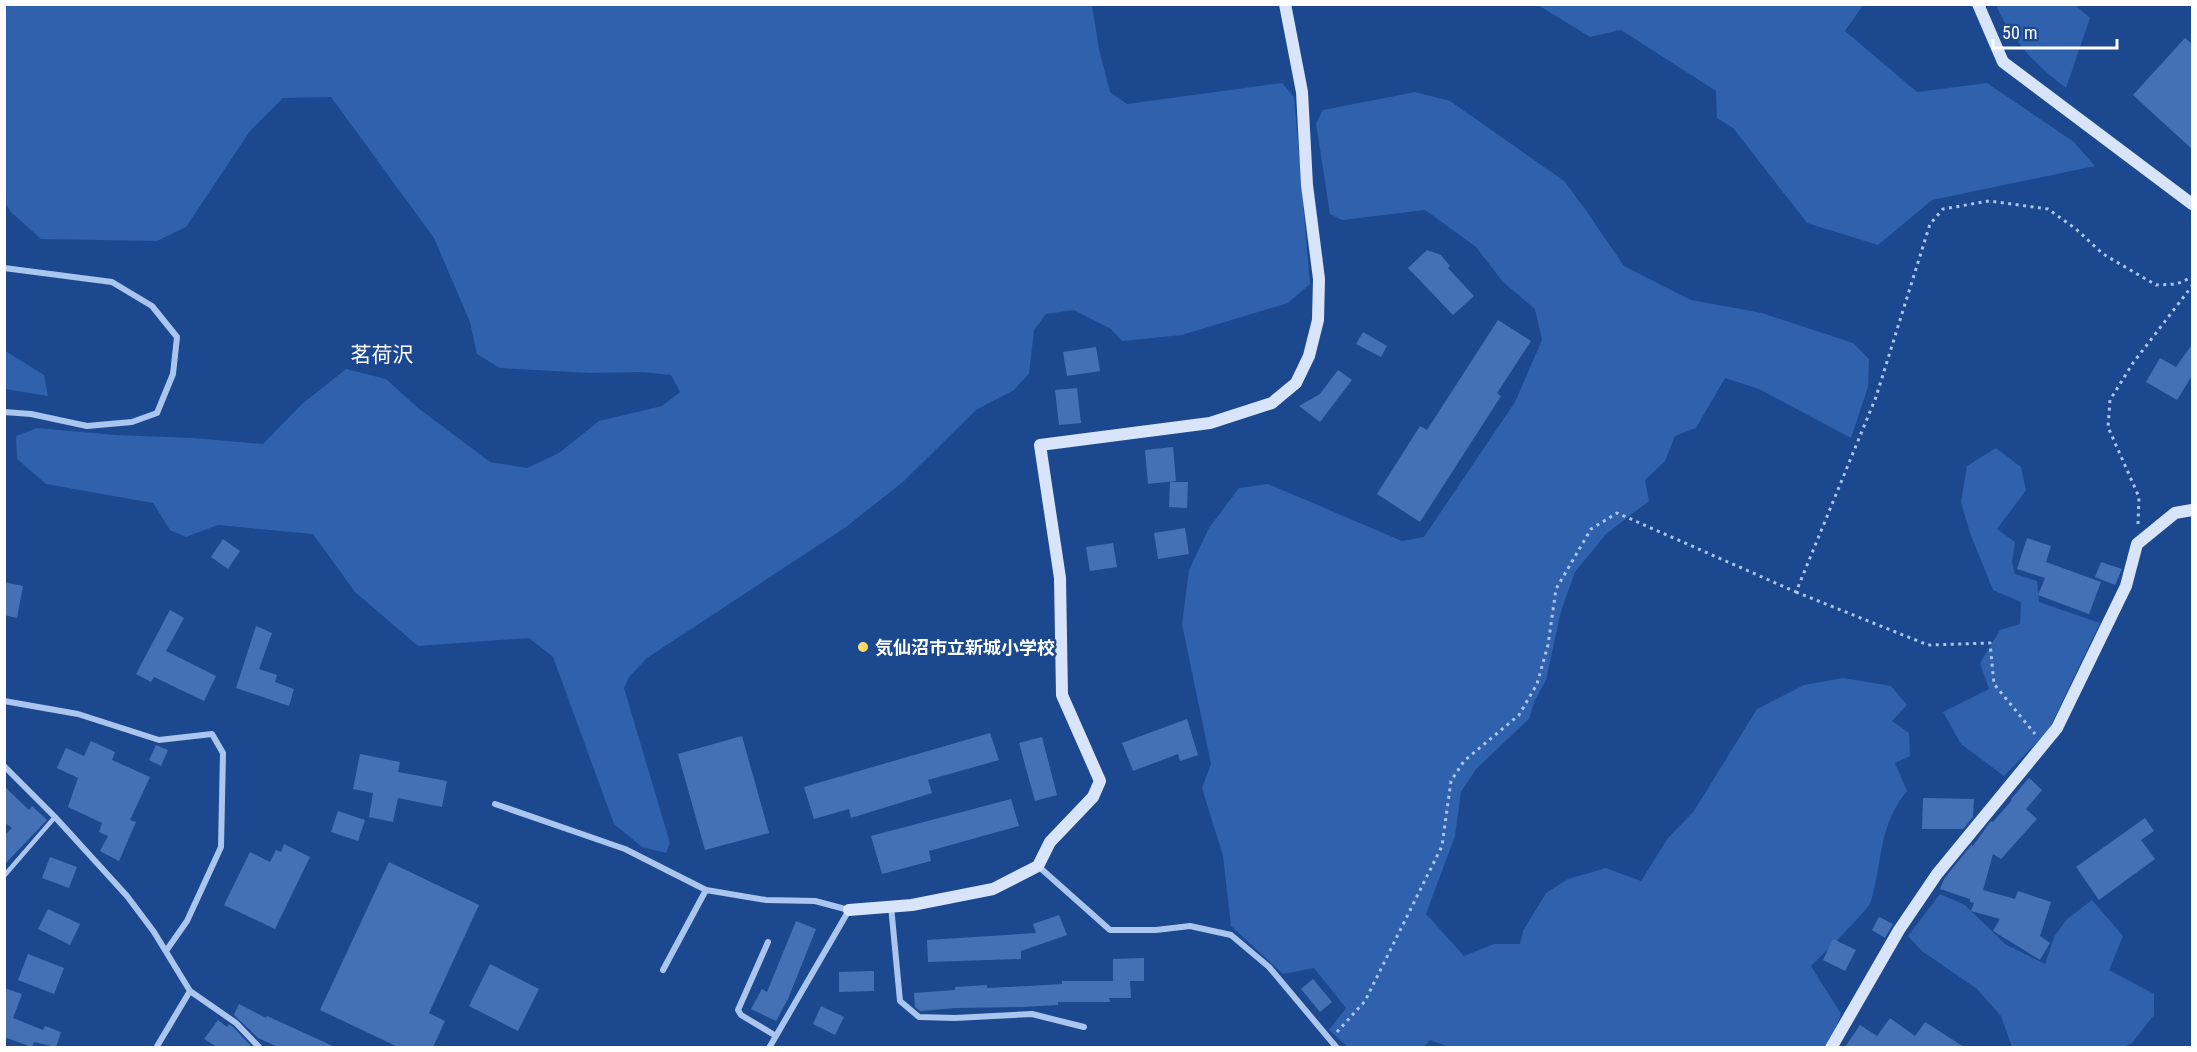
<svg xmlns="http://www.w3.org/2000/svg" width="2197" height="1052" font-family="'Roboto Condensed','Noto Sans JP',sans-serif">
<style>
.green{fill:#2f61ac}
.building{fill:#4471b6}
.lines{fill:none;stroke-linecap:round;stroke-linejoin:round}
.path{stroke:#aac5ee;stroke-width:3;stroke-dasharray:3 4.5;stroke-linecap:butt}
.lane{stroke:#aac5ee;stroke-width:4.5}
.street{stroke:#aac5ee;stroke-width:6}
.secondary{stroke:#d7e4fa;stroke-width:12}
.poi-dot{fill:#feda68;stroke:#1c488f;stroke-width:2}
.labels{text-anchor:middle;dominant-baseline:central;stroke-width:4.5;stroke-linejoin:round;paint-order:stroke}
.poi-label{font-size:18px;font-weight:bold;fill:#fff;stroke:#1c488f;text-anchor:start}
.quarter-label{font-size:21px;fill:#fff;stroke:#1c488f}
</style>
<rect width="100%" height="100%" fill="#1c488f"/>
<path class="green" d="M4,5H1092L1099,49L1110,92L1127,104L1282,83L1294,97L1310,284L1288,303L1182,335L1122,341L1111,329L1074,310L1046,314L1034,330L1029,374L1014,390L976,410L904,481L846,527L647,658L629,677L624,688L670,843L666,853L642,847L614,824L553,657L529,638L418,646L355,592L313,534L218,525L186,537L170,530L153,503L46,484L17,459L16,436L37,428L115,435L193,438L263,444L302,404L346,369L386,379L418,408L490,462L527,468L559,453L599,421L662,406L680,392L671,375L643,372L590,373L500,368L477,354L470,322L434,238L331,97L283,98L250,131L186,227L157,241L41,239L11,212L5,203Z
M1538,5H1863L1845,31L1917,92L1987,83L2074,142L2095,166L1932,200L1878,245L1807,223L1733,128L1717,118L1716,91L1621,30L1590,37Z
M1996,5H2075L2090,18L2066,88C2037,67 2010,38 1996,5Z
M1415,92L1450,101L1564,181L1585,209L1624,266L1691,300L1762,313L1853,343L1869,359L1868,387L1851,438L1759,389L1725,378L1696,428L1675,436L1665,461L1645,480L1649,501L1606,534L1575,572L1561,611L1546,680L1534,702L1529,719L1476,769L1461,792L1455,836L1426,914L1464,956L1494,944H1520L1523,931L1546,893L1568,879L1606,868L1641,881L1668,838L1694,811L1757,709L1804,685L1843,678L1891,686L1907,705L1892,721L1909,733L1910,756L1895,763L1907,791C1878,826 1883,861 1871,901C1868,911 1822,955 1811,966L1841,1014L1829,1047L1452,1048L1430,1040L1424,1047H1348L1329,1030L1346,1008L1314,968L1283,974L1231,926L1223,856L1202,788L1211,764L1182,624L1189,570L1209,528L1239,488L1268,484L1402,541L1424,537L1515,402L1542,340L1535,309L1503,282L1476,247L1425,210L1342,220L1330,214L1316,123L1323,110Z
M4,350L44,375L48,396L5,389Z
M1996,448L2021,467L2026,490L1997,529L2015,542L2012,562L2015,574L2037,581L2039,602L2100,623L2048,731L2004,776L1961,744L1943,712L1989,689L1980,663L2000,630L2020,624L2021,602L1993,590L1970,533L1961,502L1967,466Z
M1940,894L1965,905L2005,944L2045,964L2054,937L2067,919L2092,900L2123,936L2109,970L2154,994V1015L2132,1043L2124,1047H2012L2001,1016L1977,989L1922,951L1908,936Z"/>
<path class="building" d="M2185,38L2193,45V150L2133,95Z
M1427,250L1441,255L1450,266L1448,268L1474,296L1453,315L1408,268Z
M1498,320L1531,341L1497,393L1501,396L1420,522L1377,494L1420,426L1427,430Z
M1363,332L1387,346L1381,357L1356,344Z
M2193,343V374L2177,400L2146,382L2160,358L2176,367Z
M1096,347L1100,371L1067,376L1063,352Z
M1338,370L1352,380L1320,422L1299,406L1320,394Z
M1077,388L1081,423L1059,425L1055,390Z
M1173,447L1176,481L1148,484L1145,450Z
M1170,482H1188L1187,508L1169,507Z
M1185,528L1189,554L1158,559L1154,533Z
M2027,538L2051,546L2046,562L2101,582L2089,614L2038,595L2045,578L2017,569Z
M223,539L240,551L228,569L211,557Z
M1113,543L1117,567L1090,571L1086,547Z
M2101,562L2122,569L2115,585L2095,577Z
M4,582L23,586L17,618L4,615Z
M170,610L184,618L166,651L216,676L204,701L154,677L151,682L136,674Z
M256,626L272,633L259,669L277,675L275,682L294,689L289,706L236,688Z
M1187,719L1198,755L1180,761L1178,754L1133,771L1122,743Z
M990,733L999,760L928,780L932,793L851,818L849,809L814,819L804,787Z
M742,736L769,833L705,850L678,754Z
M1042,737L1057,795L1035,801L1019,743Z
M91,741L115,752L112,760L150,777L130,820L136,822L119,861L100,851L108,836L99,832L102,823L68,807L78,778L57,768L66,748L84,756Z
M156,745L168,750L161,766L149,760Z
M360,754L400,762L398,772L447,781L442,807L398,798L393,822L369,817L373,793L353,789Z
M2029,778L2042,790L2026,809L2037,819L2001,859L1993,854L1983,890L2015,899L2018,891L2051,902L2040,936L2050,943L2040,960L1993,931L2000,919L1971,911L1974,903L1970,902V899L1940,889L1944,879L1972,844V847L1991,821L1993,822L2012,800L2011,799Z
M4,786L29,810L32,806L47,820L4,865V836L12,828L4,822Z
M1923,798L1974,799L1973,817L1963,829H1922Z
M1011,799L1019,826L929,851L931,861L882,874L871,836Z
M338,811L365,820L358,841L331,832Z
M2145,818L2154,831L2141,840L2155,859L2099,900L2076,867Z
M284,844L310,857L275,929L224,905L250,852L270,862L276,850L281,852Z
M50,857L77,867L69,888L42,878Z
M389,862L479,905L429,1013L445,1021L433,1047H398L320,1010Z
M48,909L80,924L70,945L38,929Z
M1059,915L1067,935L1021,951V959L928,962L927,940L1036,933L1033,924Z
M1879,917L1893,924L1885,938L1872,930Z
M796,921L816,929L788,999L776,1021L751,1009L762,989L767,992Z
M1833,939L1856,950L1845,971L1823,960Z
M28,954L64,968L54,994L18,980Z
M1144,958V981H1130L1131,998H1109L1110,1002H1058V1005L1023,1007L956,1008L920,1011L915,1007L914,993L955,990V987L987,985V988L1029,986L1062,984V981H1113V959Z
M490,964L539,989L518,1031L469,1006Z
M874,971V991L839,992V972Z
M1313,979L1332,1002L1320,1012L1301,989Z
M4,988L22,994L13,1018L43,1030L45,1026L61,1032L56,1047L34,1042L32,1047L4,1037Z
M239,1004L266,1018L267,1016L335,1047H278L258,1038L234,1015Z
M821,1006L844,1017L835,1035L813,1024Z
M1890,1018L1915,1036L1925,1022L1964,1047H1845L1860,1025L1877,1036Z
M218,1020L227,1027L229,1024L233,1027L251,1046L249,1047H217L204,1039Z"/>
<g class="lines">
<path class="path" d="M2138,524L2139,497L2108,427L2110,400L2133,363L2192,286
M1796,592L1928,645L1990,643L1994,684L2035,734
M1337,1032L1365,1001L1442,846L1451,781L1464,761L1519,715L1537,684L1548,645L1556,589L1591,529L1617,513L1796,592L1876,397L1930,224L1943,209L1989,201L2048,209L2076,229L2103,254L2156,285L2177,284L2192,277"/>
<path class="lane" d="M4,876L55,817"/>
<path class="street" d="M4,268L112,282L152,306L177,337L173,374L157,413L132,422L87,426L31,414L4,412
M4,701L78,714L159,740L212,734L223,753L221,847L187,921L166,951
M4,766L55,817L127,896L154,932L190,991L236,1023L260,1048
M495,804L625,849L706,890L766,900L815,901L849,910L769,1048
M1038,866L1110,930H1156L1190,926L1231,935L1269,967L1337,1048
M891,906L900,1001L919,1017L955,1018L1032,1014L1084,1027
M768,942L738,1010L741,1015L776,1036
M663,970L706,890
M156,1048L190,991"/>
<path class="secondary" d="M1978,4L2003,62L2192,204
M849,910L912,905L993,889L1038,866L1050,842L1093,797L1100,781L1062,695L1060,578L1040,445L1210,423L1272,403L1296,383L1309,356L1318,320L1319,279L1307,185L1302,92L1285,4
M1831,1048L1899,930L1937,874L2057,728L2126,586L2137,544L2175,513L2192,510"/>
</g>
<circle class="poi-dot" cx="863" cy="647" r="6"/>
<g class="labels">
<g class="poi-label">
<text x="875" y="647">気仙沼市立新城小学校</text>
</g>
<g class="quarter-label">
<text x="382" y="355">茗荷沢</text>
</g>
</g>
<rect width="2197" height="1052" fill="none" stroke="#ffffff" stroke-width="12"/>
<path d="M1993 39v9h124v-9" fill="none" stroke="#ffffff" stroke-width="3"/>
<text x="2002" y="39" font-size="18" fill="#ffffff" stroke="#1c488f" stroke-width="4.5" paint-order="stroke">50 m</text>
</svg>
